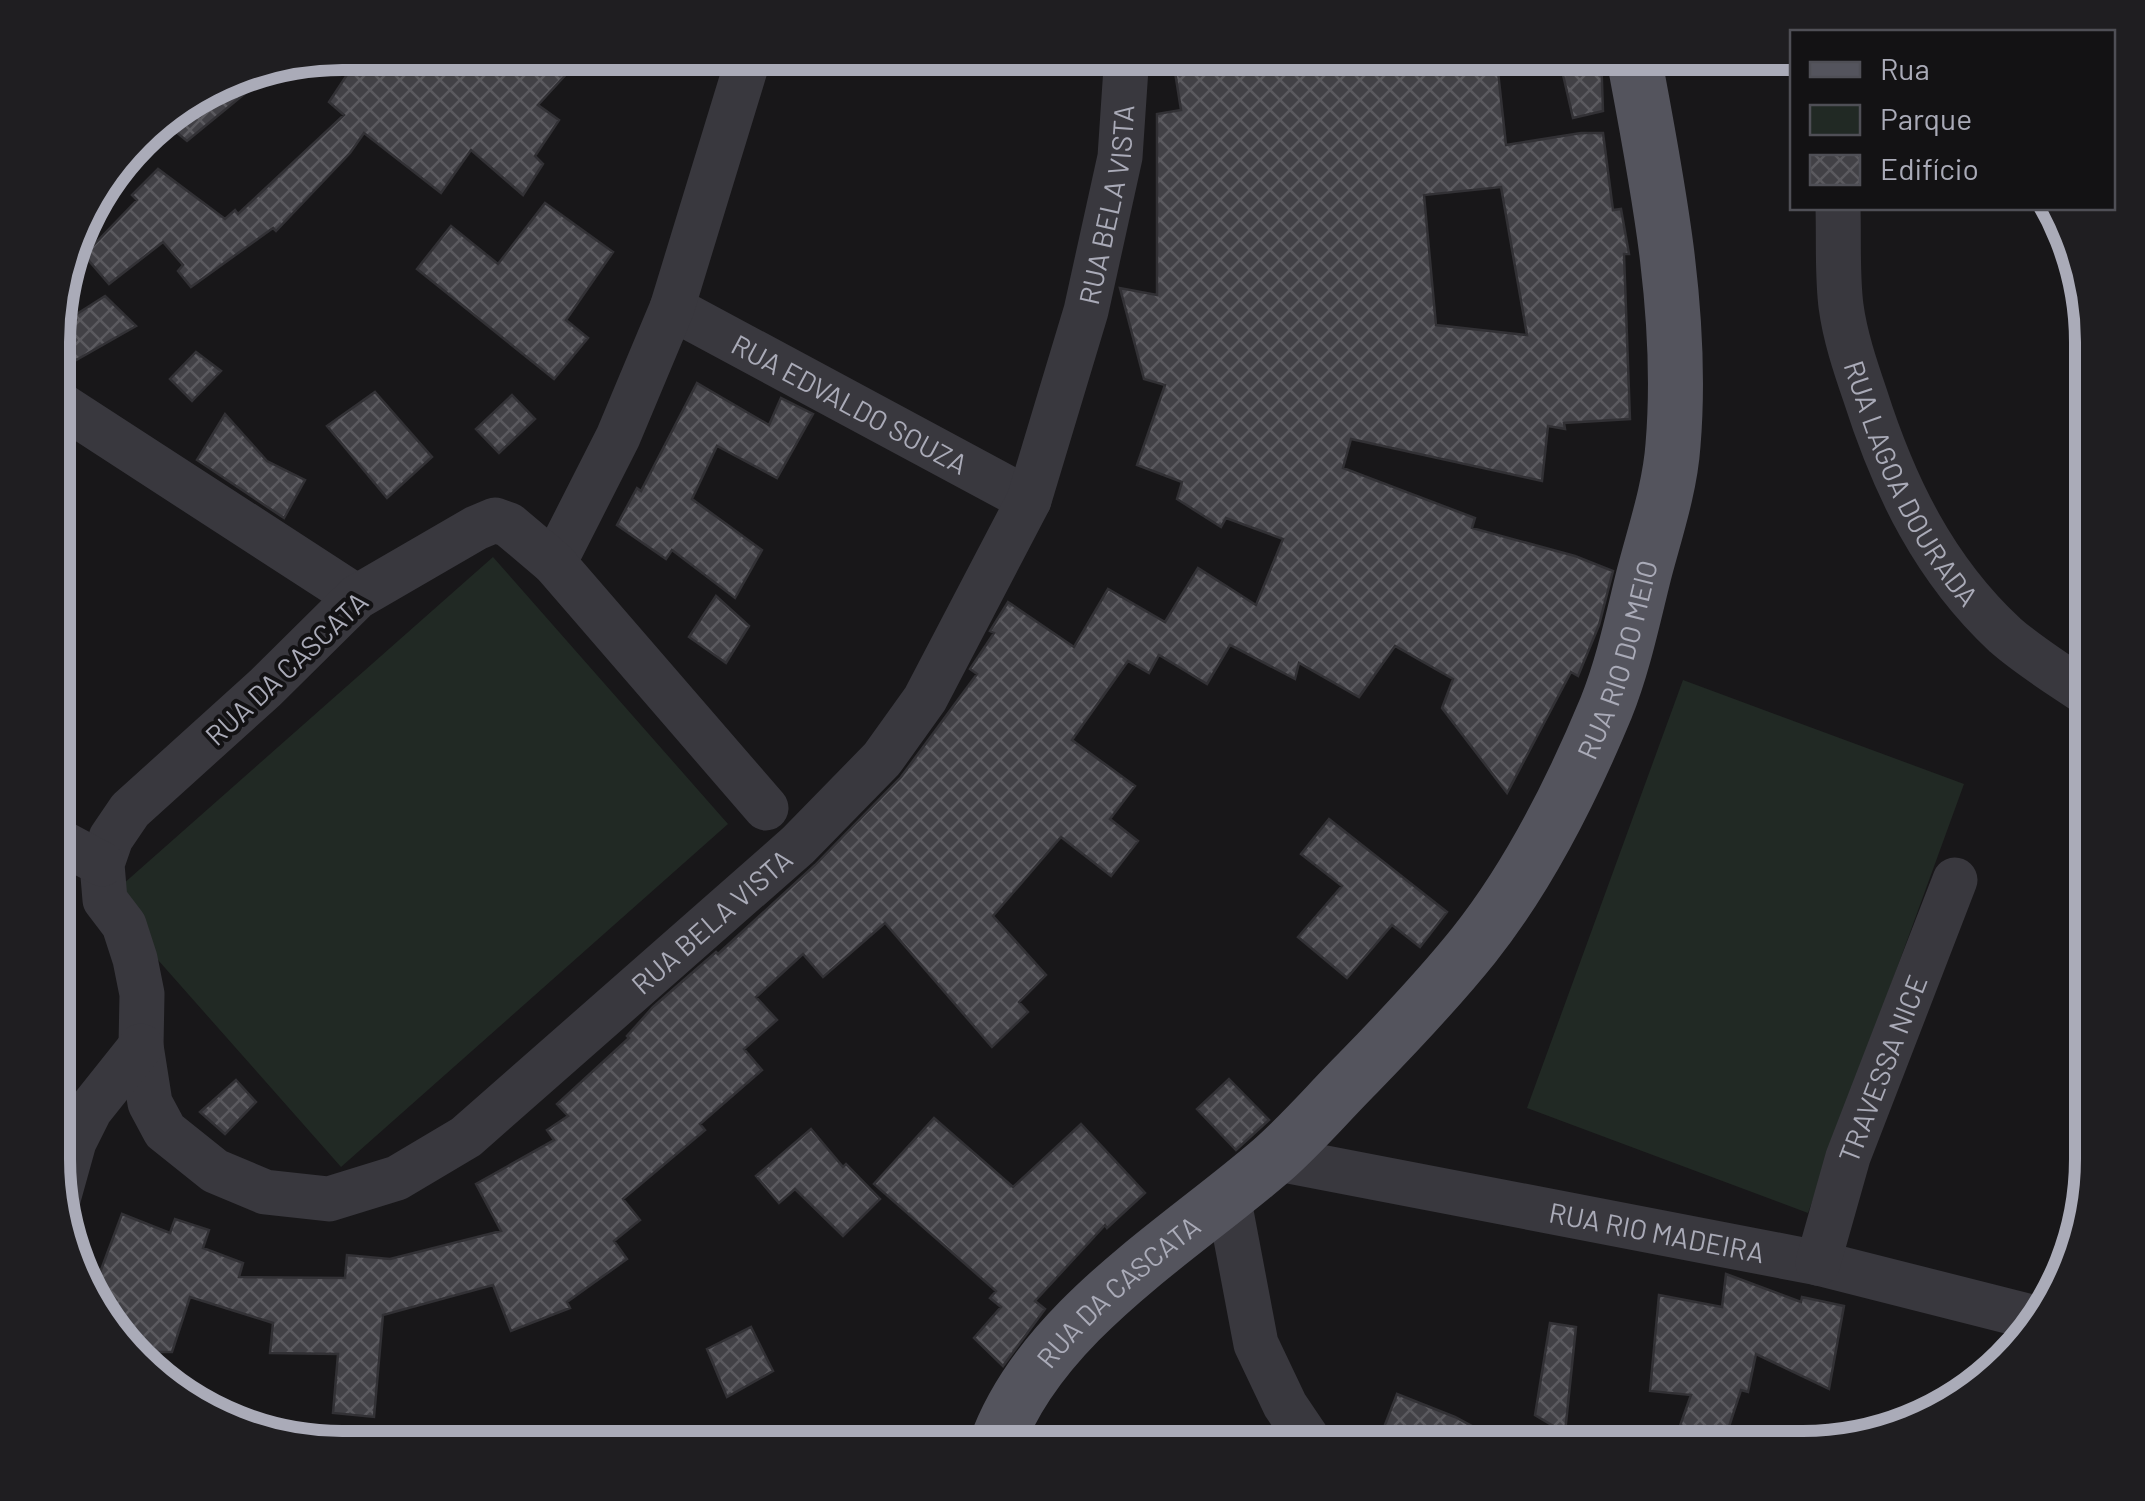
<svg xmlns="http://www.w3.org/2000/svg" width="2145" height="1501" font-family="Barlow,sans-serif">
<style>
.green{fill:#212924}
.building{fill:url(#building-cross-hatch);stroke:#323135;stroke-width:2.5;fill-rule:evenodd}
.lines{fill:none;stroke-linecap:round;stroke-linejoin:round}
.minor{stroke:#39383e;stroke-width:45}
.major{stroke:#54545d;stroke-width:55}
.labels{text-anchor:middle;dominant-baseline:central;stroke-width:8;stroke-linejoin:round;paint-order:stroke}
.street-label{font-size:28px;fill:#aaabb8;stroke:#131214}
.rim{fill:none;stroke:#aaabb8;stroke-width:12}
</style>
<defs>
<pattern id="building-cross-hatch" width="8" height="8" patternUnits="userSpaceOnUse" patternTransform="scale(2.5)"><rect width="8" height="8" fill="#424146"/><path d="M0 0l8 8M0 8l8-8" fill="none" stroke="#5b5a5f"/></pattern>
</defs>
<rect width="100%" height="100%" fill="#181719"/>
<path class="green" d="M493,557L728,824L341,1167L105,900Z
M1683,680L1964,784L1808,1213L1527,1108Z"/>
<path class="building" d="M362,52L545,53L570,70L538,105L559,120L535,156L543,164L523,195L471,150L441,193L364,133L350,153L276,231L273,228L191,287L178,271L183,265L163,242L109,284L84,255L137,200L132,195L158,169L225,219L235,210L238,214L344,115L329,102Z
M1172,53H1496L1506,145L1581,133H1603L1613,210L1621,209L1629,254H1624L1630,419L1564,423L1565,429L1548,426L1542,481L1351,439L1343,468L1475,518L1472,528L1575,556L1613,571L1599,625L1578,676L1571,672L1507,793L1442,708L1453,679L1395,646L1359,697L1299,663L1295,679L1230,645L1207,684L1159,655L1149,673L1128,661L1072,740L1135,786L1110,819L1138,841L1111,876L1061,837L993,916L1046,975L1019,1002L1028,1012L992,1047L885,923L823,977L803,954L756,997L777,1020L744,1049L762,1070L700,1124L705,1130L623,1199L640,1220L614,1241L627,1259L567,1302L570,1308L511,1331L493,1285L383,1315L374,1417L333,1413L338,1354L270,1353L273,1323L190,1297L172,1352H134L90,1299L122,1214L170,1233L175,1219L209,1230L203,1248L243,1263L239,1277L345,1278L347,1255L390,1259L501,1231L476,1184L554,1140L547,1130L568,1116L557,1104L629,1038L627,1036L653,1007L716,952L718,954L815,865L901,777L977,674L970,669L994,633L990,631L1008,602L1074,647L1108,589L1165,622L1198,568L1256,605L1283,539L1226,518L1221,527L1177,499L1182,482L1137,465L1165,385L1144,379L1120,288L1157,295V114L1181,110ZM1501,187L1527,335L1436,325L1424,195Z
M1558,53H1601L1603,111L1573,118Z
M251,71L259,82L187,141L160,119L232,74Z
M545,203L613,252L566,320L588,338L554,379L417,269L451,226L498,264Z
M105,296L136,326L55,372V328Z
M196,352L221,371L192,401L170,379Z
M697,383L769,425L781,398L813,414L777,478L717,446L692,499L762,550L735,598L672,550L666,559L617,525L637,488L641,491Z
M375,392L432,457L387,498L327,426Z
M512,395L535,419L499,453L476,429Z
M225,414L267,461L305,480L284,518L197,460Z
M716,596L749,626L726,663L689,637Z
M1329,819L1447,912L1420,947L1392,925L1347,978L1298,937L1342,886L1301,854Z
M1229,1079L1269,1120L1236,1150L1197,1109Z
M236,1080L256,1102L225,1134L200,1112Z
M934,1118L1013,1187L1081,1124L1145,1193L1107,1228L1105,1225L1035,1301L1045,1309L1003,1366L974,1338L1001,1307L990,1298L996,1291L874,1184Z
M811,1129L843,1167L846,1164L880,1199L843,1236L795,1189L779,1203L756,1176Z
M1726,1274L1801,1302L1802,1297L1844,1306L1829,1389L1756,1354L1748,1392L1741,1390L1722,1448H1672L1691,1395L1650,1391L1659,1295L1722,1307Z
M1550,1323L1576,1327L1565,1433L1535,1415Z
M751,1327L773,1371L727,1397L707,1349Z
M1397,1394L1455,1417L1513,1448H1376Z"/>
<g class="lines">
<g class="minor">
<path id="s1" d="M1838,208C1839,240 1837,274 1841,306C1845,336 1855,366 1865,395C1894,486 1934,569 2005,635C2031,658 2063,677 2092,697"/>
<path id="s2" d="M672,308L1029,500"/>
<path d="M55,401L357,597"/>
<path d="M554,563L618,437L672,308L750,53"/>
<path id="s3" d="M766,808L554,563L509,525L495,520L476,528L357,597L265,688L130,810L111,838L102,864L105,900L124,925L135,959L142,994L141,1046L150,1103L165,1131L215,1171L265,1192L329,1199L397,1178L466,1137L798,845L882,759L925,699L1029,500L1086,311L1120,157L1127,53"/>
<path d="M55,839L102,864"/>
<path id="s4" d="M1274,1158L1818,1263L2039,1319"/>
<path d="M1228,1196L1256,1344L1285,1405L1314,1448"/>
<path d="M57,1203L74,1142L90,1110L141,1046"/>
<path id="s5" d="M1818,1263L1848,1157L1955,880"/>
</g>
<path class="major" id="s6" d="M995,1448C1038,1324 1176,1243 1271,1161C1302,1134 1329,1102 1358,1073C1398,1032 1438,990 1474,945C1529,876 1572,790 1606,708C1623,666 1633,618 1644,574C1655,532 1670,488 1673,445C1684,314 1657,181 1633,53"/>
</g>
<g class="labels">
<g class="street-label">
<text stroke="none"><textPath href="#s3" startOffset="2710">RUA BELA VISTA</textPath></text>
<text stroke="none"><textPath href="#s2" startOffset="202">RUA EDVALDO SOUZA</textPath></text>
<text stroke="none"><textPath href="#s1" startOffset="290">RUA LAGOA DOURADA</textPath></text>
<text stroke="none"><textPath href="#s6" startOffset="1022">RUA RIO DO MEIO</textPath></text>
<text transform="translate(286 668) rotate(-43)">RUA DA CASCATA</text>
<text stroke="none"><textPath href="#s3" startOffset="1870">RUA BELA VISTA</textPath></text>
<text stroke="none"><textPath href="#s5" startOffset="205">TRAVESSA NICE</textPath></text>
<text stroke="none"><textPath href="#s4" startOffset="390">RUA RIO MADEIRA</textPath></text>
<text stroke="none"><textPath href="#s6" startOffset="202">RUA DA CASCATA</textPath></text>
</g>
</g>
<path d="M0 0H2145V1501H0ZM342 70H1803A272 272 0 0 1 2075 342V1159A272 272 0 0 1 1803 1431H342A272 272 0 0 1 70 1159V342A272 272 0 0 1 342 70Z" fill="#1f1e21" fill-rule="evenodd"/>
<path class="rim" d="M342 70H1803A272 272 0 0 1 2075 342V1159A272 272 0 0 1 1803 1431H342A272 272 0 0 1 70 1159V342A272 272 0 0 1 342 70Z"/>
<rect x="1790" y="30" width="325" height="180" fill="#131214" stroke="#4f4f56" stroke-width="2.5"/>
<rect x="1810" y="62" width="50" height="15" fill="#54545d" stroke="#4f4f56" stroke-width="2.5"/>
<text x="1880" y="80" font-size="30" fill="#aaabb8">Rua</text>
<rect x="1810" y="105" width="50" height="30" fill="#212924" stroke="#4f4f56" stroke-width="2.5"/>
<text x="1880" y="130" font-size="30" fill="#aaabb8">Parque</text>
<rect x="1810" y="155" width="50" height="30" fill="url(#building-cross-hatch)" stroke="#4f4f56" stroke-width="2.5"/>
<text x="1880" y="180" font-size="30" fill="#aaabb8">Edifício</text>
</svg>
